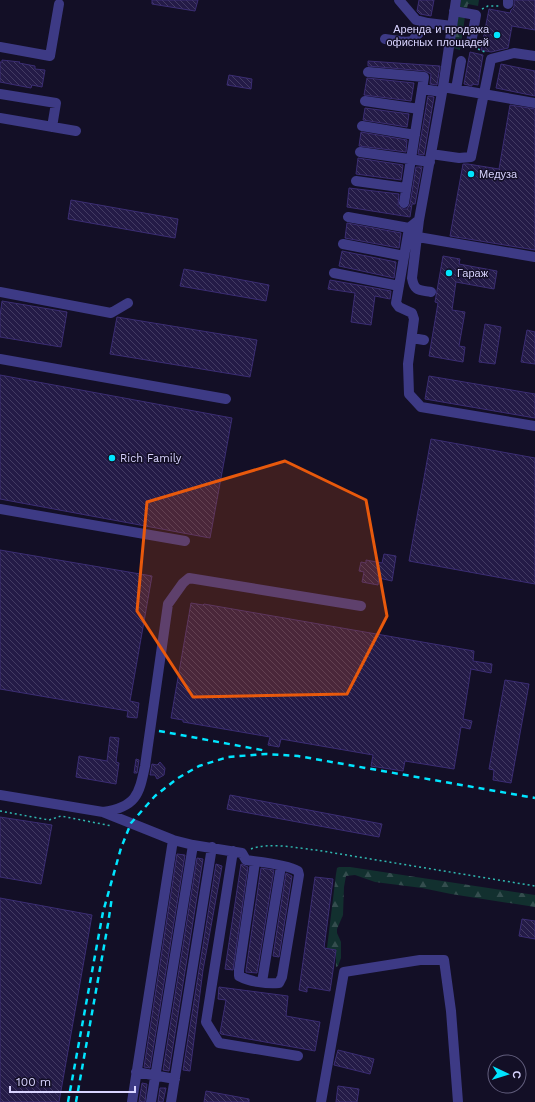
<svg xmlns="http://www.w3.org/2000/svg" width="535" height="1102" font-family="'Work Sans',sans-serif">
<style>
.forest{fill:url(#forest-firs)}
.building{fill:url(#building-back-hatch);stroke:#3b2d73}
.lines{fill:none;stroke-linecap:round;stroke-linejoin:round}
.path{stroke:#2fb8b0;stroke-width:1.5;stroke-dasharray:2 3;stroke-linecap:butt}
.minor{stroke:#3d3a85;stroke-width:10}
.rail{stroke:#00e5ff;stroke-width:2.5;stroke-dasharray:6 5;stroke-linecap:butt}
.marked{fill:#e8590c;fill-opacity:0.2;stroke:#e8590c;stroke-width:3;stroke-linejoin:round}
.poi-dot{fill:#00e5ff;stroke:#130f26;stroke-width:1.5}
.labels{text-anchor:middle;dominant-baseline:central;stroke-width:3;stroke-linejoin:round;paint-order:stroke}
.poi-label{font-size:11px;fill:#d9d4ff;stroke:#130f26;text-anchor:start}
</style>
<defs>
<pattern id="forest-firs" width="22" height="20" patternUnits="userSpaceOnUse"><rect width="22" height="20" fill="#12302f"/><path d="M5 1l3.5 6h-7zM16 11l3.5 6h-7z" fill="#344d4e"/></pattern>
<pattern id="building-back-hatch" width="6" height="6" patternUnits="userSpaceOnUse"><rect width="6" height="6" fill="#241b47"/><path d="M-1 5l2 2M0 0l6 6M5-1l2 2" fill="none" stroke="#433b63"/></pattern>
</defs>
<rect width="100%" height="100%" fill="#130f26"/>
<path class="forest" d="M461,0H479L478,6L468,4L467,8L460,7Z
M458,16L465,17L460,50L453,48Z
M339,867H350L535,895V907L451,894L422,888L375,882L355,875L346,876L344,887L343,915L337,929V933L341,942V958L338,966L336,967V950L327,948L336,874L337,868Z"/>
<path class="building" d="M152,0H198L195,11L152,4Z
M419,0H434L431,16L420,14L417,11Z
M514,0H535V30L512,26L508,48L491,52L481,50L489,9L510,13L511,10L514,7Z
M470,52L483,55L478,85L472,84V86L464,84Z
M2,60L20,62L19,63L35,66V69L45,70L42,87L32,85L31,88L0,82V62H2Z
M368,61L440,66L437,85L430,84L431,74L425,71L368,66Z
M501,64L535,71V96L496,88Z
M229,75L252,79L251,89L227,85Z
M367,78L414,83L411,101L364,95Z
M428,96L434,97L424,155L418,154Z
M510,105L535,109V250L450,236L463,164H468L499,169Z
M365,108L409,114L407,127L363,120Z
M361,132L407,140L406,152L359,146Z
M358,158L403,165L401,180L356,174Z
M416,167H422L415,204H412L410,217L347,207L349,188L399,194L398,206L403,209H407L410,204Z
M71,200L178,219L175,238L68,219Z
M347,223L401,233L399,248L345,238Z
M342,251L396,262L394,278L339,266Z
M443,256L460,259L459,264L497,271L494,289L456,282L452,310L465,312L459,346L465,347L463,362L429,356L438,303L435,302Z
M184,269L269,285L266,301L180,286Z
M330,280L391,291L390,299L375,296L371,325L351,322L355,293L328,289Z
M2,301L67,312L61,347L0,337V316Z
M117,317L257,340L250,377L110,354Z
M485,324L501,327L495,364L479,362Z
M527,330L535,332V364L521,362Z
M0,375L232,418L210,538L0,499Z
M429,376L535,394V418L425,399Z
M431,439L535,458V584L409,561Z
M0,550L152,576L130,701L139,703L137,718L127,717L128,711L0,689Z
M384,554L396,556L392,581L379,578L378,585L362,582L364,572L359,571L361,562L366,563V560L382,563Z
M191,603L203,605L204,604L474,651L473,661L492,664L491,673L471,669L463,719L472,721L470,729L461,727L454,769L405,761L403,771L371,766L373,755L281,739L279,747L268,745L270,737L183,722V720L171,718Z
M505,680L529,684L511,783L493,780L494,770L489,769Z
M110,737L119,738L116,762L119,763L116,784L76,777L79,756L107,761Z
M136,759L139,760L137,773H134Z
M160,762L165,768L164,775L157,779L155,775H150L152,764L157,765Z
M230,795L382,824L379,837L227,809Z
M0,817L52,825L41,884L0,877Z
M177,854L185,855L150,1068L144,1067Z
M197,858L203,859L169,1071L163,1070Z
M216,864L222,866L203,970L190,1071L183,1070Z
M241,864L248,867L233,970L225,969Z
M261,868L274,870L257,973L246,972V970Z
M286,873L292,876L279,957L273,956Z
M315,877L333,879L324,948L336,950L330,991L307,987V992L299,990Z
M0,898L92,915L59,1102H0Z
M522,919L535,921V939L519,936Z
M219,987L288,996L286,1016L320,1022L315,1051L221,1034L220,1033L226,1000L218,999Z
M338,1050L374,1059L370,1074L334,1065Z
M142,1083L147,1084L145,1102H139Z
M338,1086L359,1089L357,1102H336Z
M160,1088H166L163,1102H158Z
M206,1091L249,1099V1102H204Z"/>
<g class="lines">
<path class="path" d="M482,9L488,6H499
M478,49L485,52
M0,811L49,820L61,816L112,826
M251,849C269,842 296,848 316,850L535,886"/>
<path class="minor" d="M399,0L416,20L428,23
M456,0L443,87L419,220L409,228L396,303L399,307L412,313L414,319L408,364L409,394L421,407L535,426
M508,4V0
M454,11L476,15L471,43
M385,39L406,42L412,41L428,23L452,26
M0,47L50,56L59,4
M368,72L424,77L404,203
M443,87L535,103
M422,89L442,92
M456,89L461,61
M0,94L56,103L52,127
M365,101L419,109
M0,118L76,131
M362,126L415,135
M360,152L430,162
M431,154L459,158L471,157L491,59L514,53L535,56
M356,181L406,188
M348,217L409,228
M419,220L412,278C414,291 419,290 431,292
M418,237L535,257
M343,244L404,256
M334,273L399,286
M0,292L111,313L128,303
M412,338L424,340
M0,359L226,399
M0,509L185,541
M0,795L103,812L173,840L193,845L242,853L246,860C260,862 286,864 298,871L299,875L282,977L279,983C267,984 250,982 239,976V970L255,862
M103,812C136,807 139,795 145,766L168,604L183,583L189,578L361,606
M233,851L206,1022L219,1043L298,1056
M262,982L281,866
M136,1072L175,1079
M132,1102L173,840
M151,1102L193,845
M171,1102L212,847
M321,1102L344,972L420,960H444L451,1011L458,1102"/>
<path class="rail" d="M159,731L267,751
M68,1102L103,912L121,848L131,823L155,796L178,778L199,766L228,757L266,754L298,756L535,798
M76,1102L108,924L112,897"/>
</g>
<path class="marked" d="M285,461L366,500L387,616L347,694L193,697L137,611L147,502Z"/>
<g class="poi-dot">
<circle cx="497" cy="35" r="4"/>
<circle cx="471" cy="174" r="4"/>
<circle cx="449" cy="273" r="4"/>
<circle cx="112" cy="458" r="4"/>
</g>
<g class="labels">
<g class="poi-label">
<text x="489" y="29" text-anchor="end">Аренда и продажа<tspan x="489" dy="13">офисных площадей</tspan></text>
<text x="479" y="174">Медуза</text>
<text x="457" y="273">Гараж</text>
<text x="120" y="458">Rich Family</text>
</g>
</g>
<g transform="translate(507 1074) rotate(94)"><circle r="19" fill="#130f26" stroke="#625e7d"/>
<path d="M0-3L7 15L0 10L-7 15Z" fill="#00e5ff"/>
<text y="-6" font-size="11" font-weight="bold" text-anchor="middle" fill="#d9d4ff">С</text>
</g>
<path d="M10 1086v6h125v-6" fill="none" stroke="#d9d4ff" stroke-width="2"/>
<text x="16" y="1086" font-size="12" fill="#d9d4ff" stroke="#130f26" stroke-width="3" paint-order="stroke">100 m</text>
</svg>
